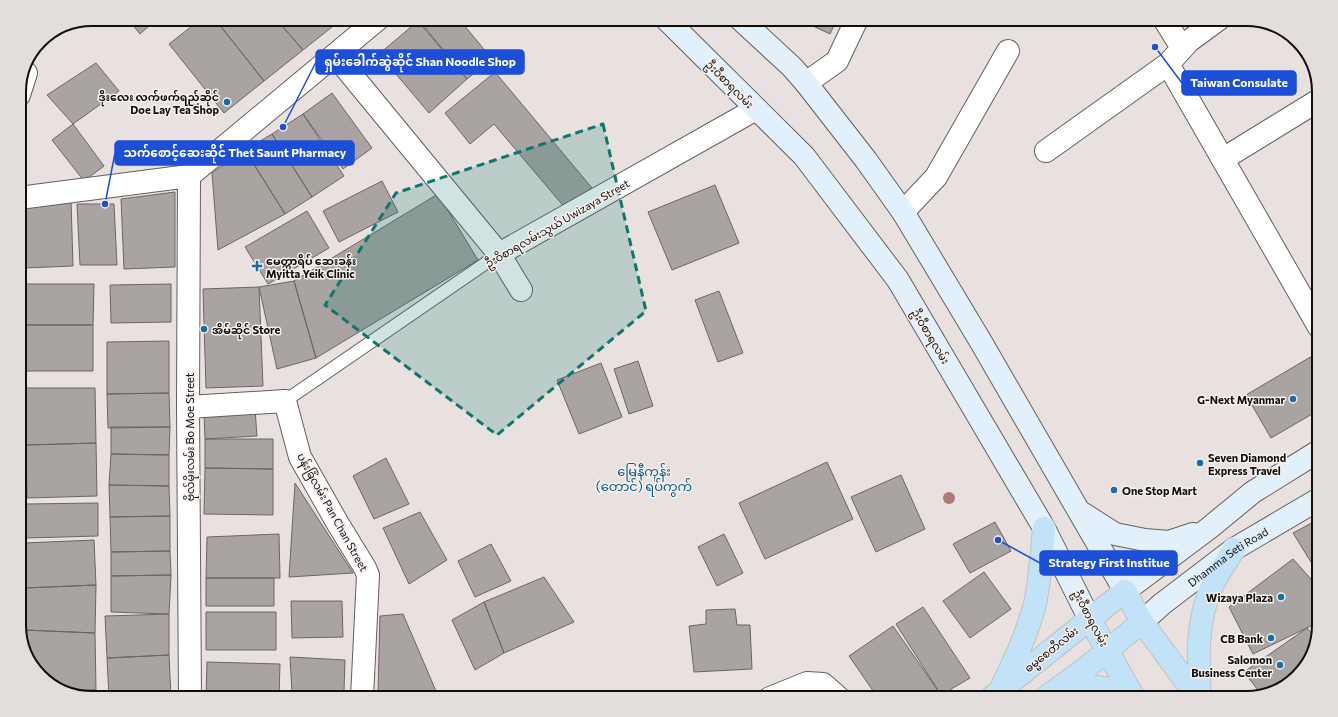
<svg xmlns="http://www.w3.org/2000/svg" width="1338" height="717" font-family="Commissioner,'Noto Sans Myanmar',sans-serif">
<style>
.building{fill:#a9a3a2;stroke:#6b6664}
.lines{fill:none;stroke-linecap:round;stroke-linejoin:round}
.service-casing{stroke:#645f5d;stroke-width:14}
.minor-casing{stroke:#645f5d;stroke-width:24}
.secondary-casing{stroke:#645f5d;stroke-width:24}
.primary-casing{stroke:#c1c1c0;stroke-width:24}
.service{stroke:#fff;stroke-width:12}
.minor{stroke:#fff;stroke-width:22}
.secondary{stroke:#e1f0fb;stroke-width:22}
.primary{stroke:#c2e2f7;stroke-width:22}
.tree{fill:#ad7b71}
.marked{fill:#0f766e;fill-opacity:0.2;stroke:#0f766e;stroke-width:3;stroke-dasharray:8 5;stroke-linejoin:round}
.poi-dot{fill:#186e9f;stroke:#f5efed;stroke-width:1.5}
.labels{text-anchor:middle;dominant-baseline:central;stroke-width:3;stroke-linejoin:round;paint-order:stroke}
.street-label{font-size:11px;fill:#110f0e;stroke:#f5efed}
.poi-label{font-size:11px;font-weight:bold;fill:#110f0e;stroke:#f5efed;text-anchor:end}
.quarter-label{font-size:13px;fill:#0a5d88;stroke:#f5efed}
.rim{fill:none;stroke:#110f0e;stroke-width:2}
.leader{fill:none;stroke:#1d4ed8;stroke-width:1.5}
.callout-dot{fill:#1d4ed8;stroke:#f5efed;stroke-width:1.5}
.callout{fill:#1d4ed8;stroke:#1d4ed8;stroke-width:1.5}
.callout-label{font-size:12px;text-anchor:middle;font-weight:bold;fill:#fff}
</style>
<rect width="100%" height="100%" fill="#e8e1e0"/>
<path class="building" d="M128,19H157L140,34Z
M201,19H215L264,81L224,113L169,44Z
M215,19H276L303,50L264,81Z
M276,19H334L337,23L303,50Z
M418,19H459L492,59L467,79Z
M798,19H837L830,34Z
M418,21L467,79L429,113L379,54Z
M96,63L119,91L73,124L47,95Z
M495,72L592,188L566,209L494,124L470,144L445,113Z
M332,93L372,148L343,169L303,114Z
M303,114L344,176L312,197L272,134Z
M73,124L104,166L84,181L52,140Z
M272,134L312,197L285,214L245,150Z
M245,150L285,214L218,250L212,173Z
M382,181L398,212L339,242L323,211Z
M715,185L739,243L672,270L648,212Z
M175,192V267L124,269L121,199Z
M438,194L478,260L316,358L294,281Z
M71,200L73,266L24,268L21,203Z
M77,204H114L117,265H80Z
M307,211L329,248L268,284L245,247Z
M294,281L316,358L277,369L259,287Z
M24,284H94L93,325H25Z
M171,284V322L111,323L110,285Z
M259,287L263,386L206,388L203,289Z
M719,291L743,353L718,362L695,300Z
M25,325H93V371H26Z
M169,341V393L107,394V342Z
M1319,352V410L1271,438L1246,395Z
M638,361L653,406L629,414L614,369Z
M601,363L622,417L579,434L557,380Z
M24,388H95L96,443L26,445Z
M169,393L170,427L108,428L107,394Z
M255,409L257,436L205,439L204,413Z
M111,427H170L169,455L111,454Z
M205,439H273V469L205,468Z
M96,443L97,496L27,498L26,445Z
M111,454L169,455V486L109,485Z
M386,458L409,504L374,519L353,476Z
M827,462L853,519L765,559L739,503Z
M205,468L273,469V515L204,514Z
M901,475L925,529L876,552L851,497Z
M295,483L353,573L289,577Z
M109,485L169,486L170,516L110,517Z
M98,503V536L26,538L25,504Z
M420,512L447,560L409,584L383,528Z
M170,516V551L111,552L110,517Z
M1319,519V575L1293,533Z
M995,522L1011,551L970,573L953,544Z
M279,534L280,578H206L207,537Z
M724,534L743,573L717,586L698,547Z
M94,540L96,585L25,588L24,543Z
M491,544L511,581L475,597L458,561Z
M170,551L171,575L111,576V552Z
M1293,559L1319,588V622L1253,654L1229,607Z
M984,572L1011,609L970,638L943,601Z
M171,575L169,614L111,612V576Z
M544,577L574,622L504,653L484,602Z
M206,578H274V606H206Z
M96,585L95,633L24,630L25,588Z
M291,601H342L343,637L292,638Z
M484,602L504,653L475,670L452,620Z
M923,607L970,678L941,695L896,624Z
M735,609L737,625H750L752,669L694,672L689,626L706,624V610Z
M206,612H276V650H206Z
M169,614V655L107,658L105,616Z
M403,614L436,691L378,693L380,616Z
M893,626L941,695L937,698H878L849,656Z
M1307,628L1316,638L1311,657L1282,688L1261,694L1244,672Z
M24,630L95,633L96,690H60L31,665L24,644Z
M169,655L171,698H109L107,658Z
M290,657L345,660L344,691L292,692Z
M207,662L280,664L279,698H206Z
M96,690V698L61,691Z
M344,691V698H292V692Z"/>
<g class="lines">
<defs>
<path id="service" d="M285,401L499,254"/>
<path id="minor" d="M1164,19L1182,48
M335,55L499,254L521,290
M1168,64L1319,327
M806,83L837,61L857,19
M19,95L26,73
M1046,151L1168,64L1189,41L1219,19
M1223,159L1319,100
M189,176L188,407L190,698
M19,198L189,176L378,19
M903,212L936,177L1008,51
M499,254L756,109
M188,407L285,401L300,457L338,524L365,568L368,575L362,698
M770,698L807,683L823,684L839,698"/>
<g id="secondary">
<path d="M666,19L804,156L898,280L1044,528L1089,618"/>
<path d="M740,19L792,67L806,83L866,160L903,212L981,342L1125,591L1208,529L1253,492L1319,451"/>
<path d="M1082,513L1115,534L1145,540L1169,542L1193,534"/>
<path id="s1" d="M1142,622L1162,604L1234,549L1319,499"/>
</g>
<path id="primary" d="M1089,618L1134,698
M1003,684C1016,658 1028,632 1035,604C1040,579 1042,553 1044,528
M1057,693L1089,686L1112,689L1133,697
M991,698L1125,591L1142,622L1198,698
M1045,698L1086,668L1142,622
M1200,698C1198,661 1196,621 1212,586C1218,574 1227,561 1234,549"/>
</defs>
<use href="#service" class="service-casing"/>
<use href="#minor" class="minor-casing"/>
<use href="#secondary" class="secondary-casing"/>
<use href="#primary" class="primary-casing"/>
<use href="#service" class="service"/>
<use href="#minor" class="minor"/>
<use href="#secondary" class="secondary"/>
<use href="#primary" class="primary"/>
</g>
<circle class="tree" cx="949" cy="498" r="6"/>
<path class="marked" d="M603,124L646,311L497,435L325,305L396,193Z"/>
<g class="poi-dot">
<circle cx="227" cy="102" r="4"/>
<path d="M255 260h4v4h4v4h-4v4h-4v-4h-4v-4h4z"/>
<circle cx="204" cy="329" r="4"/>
<circle cx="1293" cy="399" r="4"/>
<circle cx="1200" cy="463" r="4"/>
<circle cx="1114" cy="490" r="4"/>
<circle cx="1281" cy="597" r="4"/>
<circle cx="1271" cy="638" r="4"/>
<circle cx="1280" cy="665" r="4"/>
</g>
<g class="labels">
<g class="street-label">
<text transform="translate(730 84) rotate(45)">ဦးဝီစာရလမ်း</text>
<text transform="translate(557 223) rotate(-30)">ဦးဝိစာရလမ်းသွယ် Uwizaya Street</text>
<text transform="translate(931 336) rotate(59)">ဦးဝီစာရလမ်း</text>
<text transform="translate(189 437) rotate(-90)">ဗိုလ်မိုးလမ်း Bo Moe Street</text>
<text transform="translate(333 512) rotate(61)">ပန်းခြံလမ်း Pan Chan Street</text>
<text stroke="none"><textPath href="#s1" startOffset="108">Dhamma Seti Road</textPath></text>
<text transform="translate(1091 618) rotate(62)">ဦးဝီစာရလမ်း</text>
<text transform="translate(1051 649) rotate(-39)">ဓမ္မစေတီလမ်း</text>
</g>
<g class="poi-label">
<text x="219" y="96">ဒိုးလေး လက်ဖက်ရည်ဆိုင်<tspan x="219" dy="13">Doe Lay Tea Shop</tspan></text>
<text x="266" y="260" text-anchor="start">မေတ္တာရိပ် ဆေးခန်း<tspan x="266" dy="13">Myitta Yeik Clinic</tspan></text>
<text x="212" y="329" text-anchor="start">အိမ်ဆိုင် Store</text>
<text x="1285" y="399">G-Next Myanmar</text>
<text x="1208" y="457" text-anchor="start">Seven Diamond<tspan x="1208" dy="13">Express Travel</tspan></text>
<text x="1122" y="490" text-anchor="start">One Stop Mart</text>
<text x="1273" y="597">Wizaya Plaza</text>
<text x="1263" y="638">CB Bank</text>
<text x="1272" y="659">Salomon<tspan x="1272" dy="13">Business Center</tspan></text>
</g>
<g class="quarter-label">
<text x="644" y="471">မြေနီကုန်း<tspan x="644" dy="15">(တောင်) ရပ်ကွက်</tspan></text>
</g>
</g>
<path d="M0 0H1338V717H0ZM92 26H1246A66 66 0 0 1 1312 92V625A66 66 0 0 1 1246 691H92A66 66 0 0 1 26 625V92A66 66 0 0 1 92 26Z" fill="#e3dddb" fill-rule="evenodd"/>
<path class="rim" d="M92 26H1246A66 66 0 0 1 1312 92V625A66 66 0 0 1 1246 691H92A66 66 0 0 1 26 625V92A66 66 0 0 1 92 26Z"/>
<path class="leader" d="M283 127L316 62M1155 47L1182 83M105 204L115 153M998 540L1040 563"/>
<g class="callout-dot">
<circle cx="283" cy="127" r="4"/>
<circle cx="1155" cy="47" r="4"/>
<circle cx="105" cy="204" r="4"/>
<circle cx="998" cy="540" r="4"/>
</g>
<g class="callout">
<rect x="316" y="50" width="208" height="24" rx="4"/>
<rect x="1182" y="71" width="114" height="24" rx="4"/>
<rect x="115" y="141" width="239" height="24" rx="4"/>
<rect x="1040" y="551" width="137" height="24" rx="4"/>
</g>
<g class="callout-label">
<text x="420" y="66">ရှမ်းခေါက်ဆွဲဆိုင် Shan Noodle Shop</text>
<text x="1239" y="87">Taiwan Consulate</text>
<text x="235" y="157">သက်စောင့်ဆေးဆိုင် Thet Saunt Pharmacy</text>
<text x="1109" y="567">Strategy First Institue</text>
</g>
</svg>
